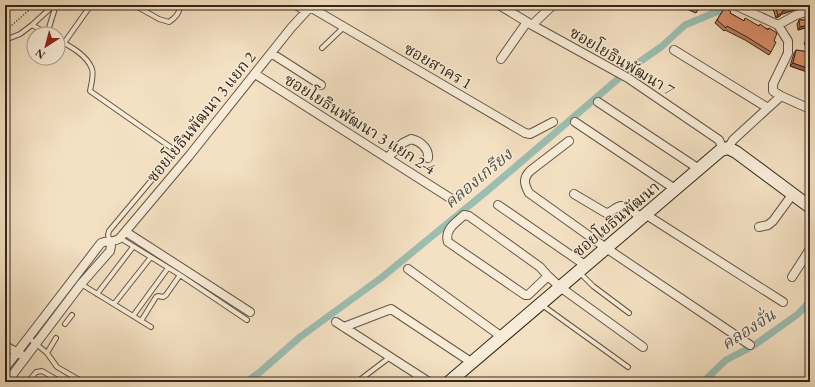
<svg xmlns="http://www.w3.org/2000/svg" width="815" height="387" font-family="'EB Garamond','Noto Serif Thai',serif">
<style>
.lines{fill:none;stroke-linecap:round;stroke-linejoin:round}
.canal{stroke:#9cbeb1;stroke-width:7}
.lane-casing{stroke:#645543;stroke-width:6}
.street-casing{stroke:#645543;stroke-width:10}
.secondary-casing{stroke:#342618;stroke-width:14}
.path{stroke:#342618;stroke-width:1.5;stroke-dasharray:1 2;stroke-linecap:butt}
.lane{stroke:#f8ecd8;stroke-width:4}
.street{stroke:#f8ecd8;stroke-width:8}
.secondary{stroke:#f8ecd8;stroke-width:12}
.wall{fill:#bb7d5e;stroke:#342618}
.shaded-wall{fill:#99664c;stroke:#342618}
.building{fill:#da916d;stroke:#342618}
.labels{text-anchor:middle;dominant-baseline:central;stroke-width:3;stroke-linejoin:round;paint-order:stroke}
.street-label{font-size:16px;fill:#342618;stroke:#f8ecd8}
.water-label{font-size:17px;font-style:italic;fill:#535446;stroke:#f8ecd8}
</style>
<rect width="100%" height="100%" fill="#f4e1c3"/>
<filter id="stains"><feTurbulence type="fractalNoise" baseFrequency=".005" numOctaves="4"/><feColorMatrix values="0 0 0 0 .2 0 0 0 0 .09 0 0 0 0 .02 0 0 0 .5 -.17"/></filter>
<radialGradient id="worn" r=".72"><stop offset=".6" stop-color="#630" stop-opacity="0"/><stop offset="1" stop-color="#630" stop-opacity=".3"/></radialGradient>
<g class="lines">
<path class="canal" d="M246,382L260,372L300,337L381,278L487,191L632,67L661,47L685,25L733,5
M703,382L726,360L753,346L798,314L810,301"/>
<defs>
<path id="lane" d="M134,5L159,19L169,22C175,18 181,12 179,5
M32,25L54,5
M47,34L56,5
M5,40L20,34L32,25L48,34
M58,40C70,46 87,55 92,69C94,75 91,85 90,91L176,151L109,231L108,235L110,241
M64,43L91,5
M322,48L344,27
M120,238L180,275
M579,272L593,286L629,313
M81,284L151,327
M97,294L133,247
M114,304L151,257
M542,305L628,367
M133,316L168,268
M141,321L156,297L158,296L163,297L166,295L180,275L247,320
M65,324L72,315
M29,338L47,353L57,367L83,382
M47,353L56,338
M28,382L36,372L42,371L61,382
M357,382L390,357"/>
<path id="street" d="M296,5L306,11
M499,5L532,25L628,78L719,140L723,149
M735,5L778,25L788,41V53L773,84V91L781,96L810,109
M310,7L525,133L530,134L553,122
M532,25L553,5
M778,25L796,15L810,11
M674,50L768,108
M271,53L321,85
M501,59L527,22
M255,74L450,198
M598,102L699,169
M575,122L675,189
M569,141L530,171C523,178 524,184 529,193L606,248L750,345
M728,148L733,140L781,96
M387,158L403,143L411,139C420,141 429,148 428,158
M574,194L606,213C611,213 613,209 618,207C626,203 635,213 641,218
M498,205L585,265
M645,214L783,302
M759,227L768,225L773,221L792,195
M126,232L250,312
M408,269L502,337
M548,276L528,295H525L448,242C444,229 456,223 464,215L469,216L540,267L548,276L560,287L643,347
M792,277L810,249
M336,322L429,382
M344,327L391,309L471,362
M5,346L22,355
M5,368L101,243C108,240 114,243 120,238L189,156L291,28L312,5
M7,382L81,284L110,251L111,246V242"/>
<path id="secondary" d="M449,382L721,150L728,148L736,152L810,207"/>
</defs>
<use href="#lane" class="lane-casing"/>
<use href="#street" class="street-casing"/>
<use href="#secondary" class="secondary-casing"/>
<path class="path" d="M5,31L35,5"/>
<use href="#lane" class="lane"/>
<use href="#street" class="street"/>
<use href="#secondary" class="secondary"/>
</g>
<path class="wall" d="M677,5H699L698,10L696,13Z
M758,5H810L782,14L780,16L776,18L773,9L769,10L768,7L760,8Z
M725,7L730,13L744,21L768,29L769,28L771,52L769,55L745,40L725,30L724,31L715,23Z
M810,16V73L790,66L794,53L796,50L808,52L809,46L804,44L808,35L805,28L798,30L797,24L799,20H806Z"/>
<path class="shaded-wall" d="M762,5H769L768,7L760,8Z
M802,5H810L782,14L780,16L776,18L778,15L782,11Z
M775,6L773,9L769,10L771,7Z
M808,25L805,28L798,30L800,27Z
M807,41L810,42V45L809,46L804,44Z
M793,63L810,69V73L790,66Z"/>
<path class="building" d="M686,5H699L698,10Z
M770,5H802L782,11V13L778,15L775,6L771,7Z
M725,7L731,12L730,13L744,21L745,18L759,26L760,24L768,30L769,28L777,33L774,41L776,42L771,52L747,37L727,26L726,28L717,20Z
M809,16H810V31L808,25L800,27L799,20H806Z
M810,32V42L807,41Z
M810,48V69L793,63L796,50L809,52Z"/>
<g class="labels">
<g class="street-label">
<text transform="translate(622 61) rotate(31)">ซอยโยธินพัฒนา 7</text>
<text transform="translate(438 66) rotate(30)">ซอยสาคร 1</text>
<text transform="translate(201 117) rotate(-51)">ซอยโยธินพัฒนา 3 แยก 2</text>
<text transform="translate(360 124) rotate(32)">ซอยโยธินพัฒนา 3 แยก 2-4</text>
<text transform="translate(616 219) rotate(-40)">ซอยโยธินพัฒนา</text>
</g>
<g class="water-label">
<text transform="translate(478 178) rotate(-40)">คลองเกรียง</text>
<text transform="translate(748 329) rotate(-33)">คลองจั่น</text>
</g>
</g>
<rect width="815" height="387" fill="none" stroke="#f4e1c3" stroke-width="20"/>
<rect x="6" y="6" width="803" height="375" fill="none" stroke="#342618" stroke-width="2"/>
<rect x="10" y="10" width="795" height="367" fill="none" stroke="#342618"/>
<g transform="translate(46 46) rotate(216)"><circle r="19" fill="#f8ecd8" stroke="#aa9d8b"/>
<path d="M0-3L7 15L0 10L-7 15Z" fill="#8f2418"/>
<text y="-6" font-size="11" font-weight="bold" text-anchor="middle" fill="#342618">N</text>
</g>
<rect width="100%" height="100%" filter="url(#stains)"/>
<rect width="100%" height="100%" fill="url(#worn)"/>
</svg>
